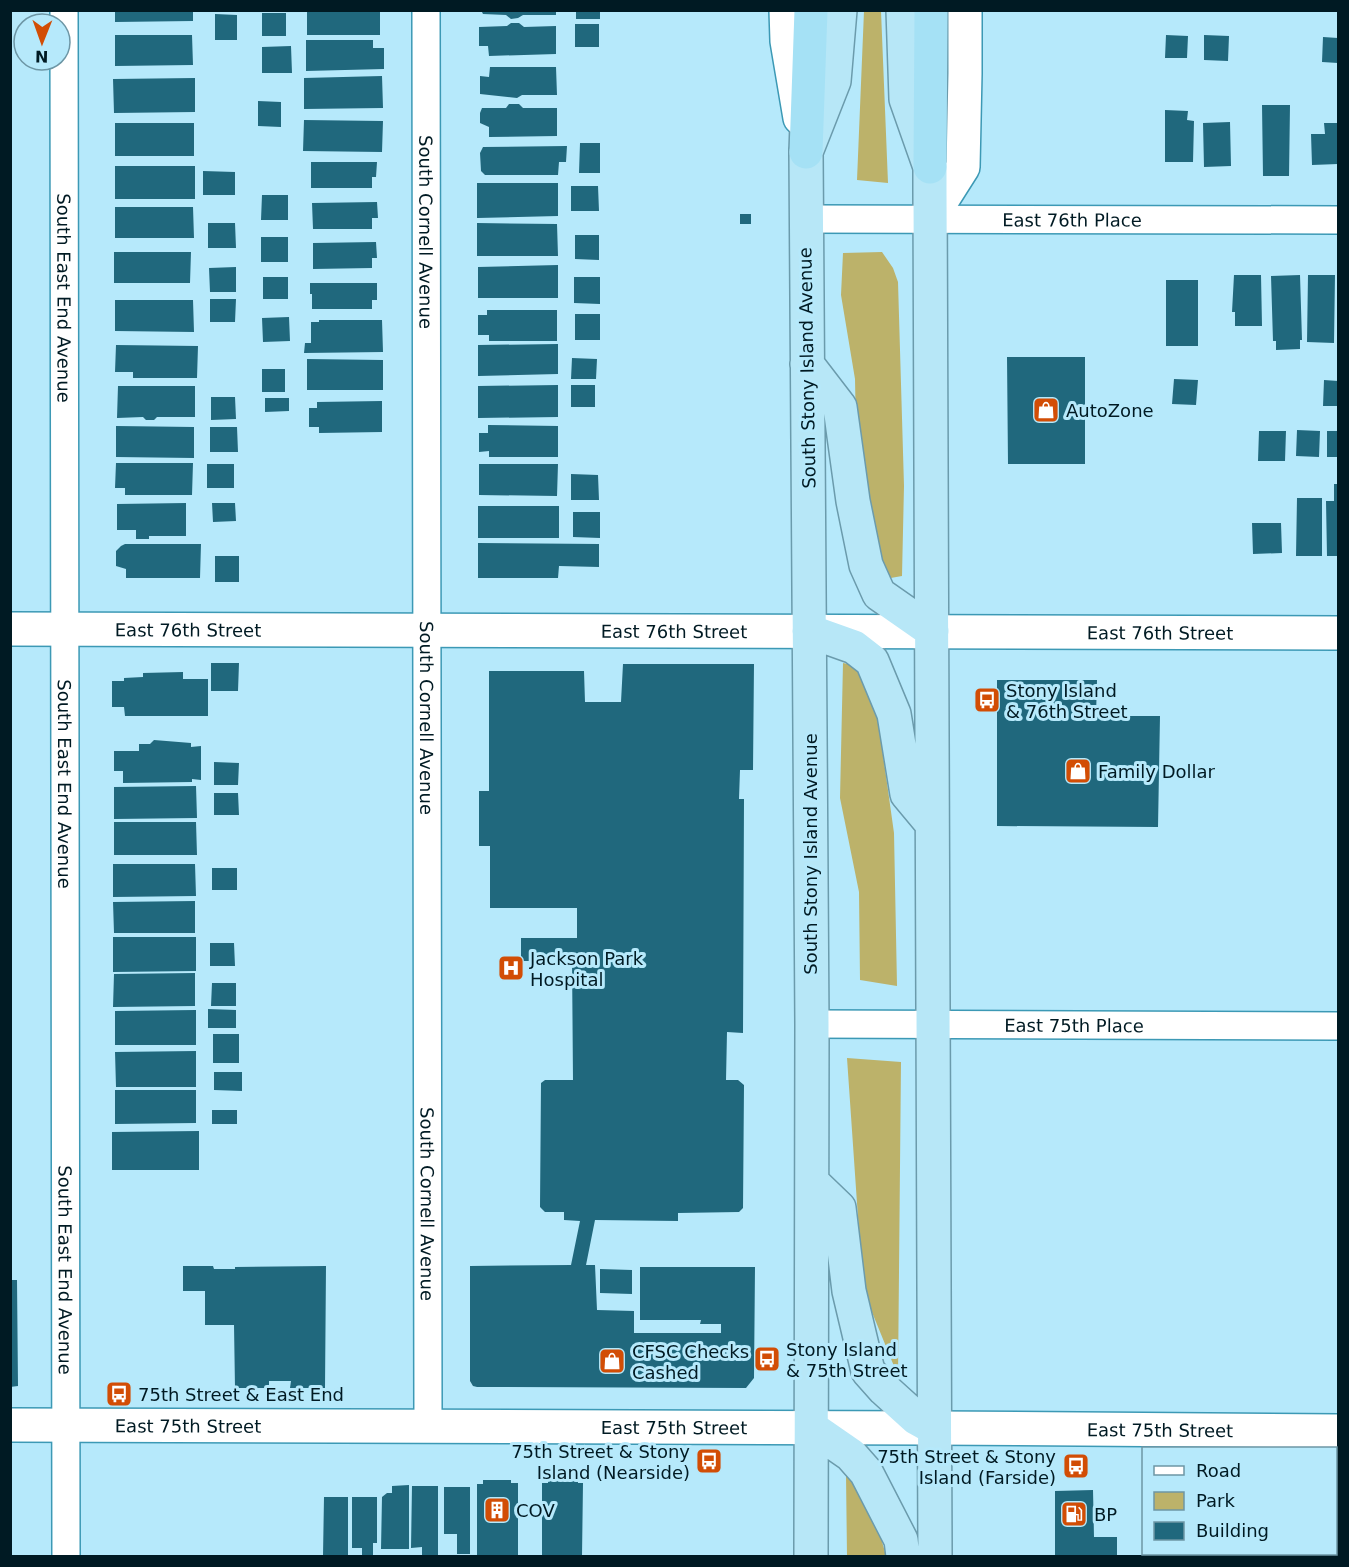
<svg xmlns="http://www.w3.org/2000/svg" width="1349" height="1567" font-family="'DejaVu Sans',sans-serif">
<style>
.green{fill:#bcb26a}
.building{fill:#20687d}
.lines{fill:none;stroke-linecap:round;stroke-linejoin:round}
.minor-casing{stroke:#3c99b5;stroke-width:30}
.tertiary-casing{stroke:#3c99b5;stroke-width:36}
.secondary-casing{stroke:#3c99b5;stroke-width:36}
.trunk-casing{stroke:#6b9bac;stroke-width:36}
.motorway-casing{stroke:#6b9bac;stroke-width:36}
.minor{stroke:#fff;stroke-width:27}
.tertiary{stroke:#fff;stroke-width:33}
.secondary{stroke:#fff;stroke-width:33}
.trunk{stroke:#b7e7f7;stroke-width:33}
.motorway{stroke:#a5e1f5;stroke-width:33}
.labels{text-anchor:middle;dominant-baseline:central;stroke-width:6;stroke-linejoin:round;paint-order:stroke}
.street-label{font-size:18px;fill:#001a23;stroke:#b6e9fb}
.poi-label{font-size:18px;fill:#001a23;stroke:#b6e9fb;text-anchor:start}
</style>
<rect width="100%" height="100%" fill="#b6e9fb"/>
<path class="green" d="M864,11H881L888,183L857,180Z
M882,252L893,268L898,282L904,486L902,576L885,579L857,483L855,379L841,295L843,253Z
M843,663L871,669L894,833L897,986L860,980L859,892L840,798Z
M847,1058L901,1062L898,1376L863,1290Z
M846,1474L865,1480L886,1556H847Z"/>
<path class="building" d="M115,10H193V21L115,22Z
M307,10H380V35H307Z
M481,10H556V15H523L518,18L511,19L506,15L483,14Z
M576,10H600V19H576Z
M262,13H286V36H262Z
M215,14L237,15V40H215Z
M511,23H519L524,27L556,26V54L489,56L488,46H479V27L507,26Z
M575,24H599V47H575Z
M115,35H192L193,65L115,66Z
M1166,35L1188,36L1187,58H1165Z
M1204,35L1229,36L1228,61L1204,60Z
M1323,37L1338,38V63L1322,62Z
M306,40H373V48H384V69L306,71Z
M291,46L292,73H262V47Z
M490,67H556L557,95H522L517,98L480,94V76L489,77Z
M382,76L383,108L304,109V78Z
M195,78V112L114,113L113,79Z
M258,101L281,102V127L258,126Z
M509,104H519L523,108H557V136L489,137V127L480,123V113L482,108H506Z
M1262,105H1290L1289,176H1263Z
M1165,110L1188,111L1187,120L1194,121L1193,162H1165Z
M304,120L383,121L382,152L303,151Z
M1230,122L1231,166L1204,167L1203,123Z
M115,123H194V156H115Z
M1324,123H1338V164L1312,165L1311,134H1325Z
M580,143H600V173H579Z
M567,146L566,162H559L558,175H485L481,171L480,153L483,147Z
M311,162H377L376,177H372V188H311Z
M115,166H195V199H115Z
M203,171L235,172V195H203Z
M477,183H558V216L477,218Z
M571,186H598L599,211H571Z
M262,195H288V220H261Z
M377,202L378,218H372V229H313L312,203Z
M115,207H193L194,238H115Z
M740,214H751V224H740Z
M208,223H235L236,248H208Z
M477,223L557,224L558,256H477Z
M575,235H599V260L575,259Z
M261,237H288V262H261Z
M376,242L377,258H372V268L313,269V243Z
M114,252H191L190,283H114Z
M558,265V298H478V267Z
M236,267V292H210L209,268Z
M1234,275H1261L1262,326H1235V312H1232Z
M1300,275L1302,340H1300V349L1276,350V341H1273L1271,276Z
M1308,275H1335L1334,343L1307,342Z
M263,277H288V299H263Z
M574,277H600V304L574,303Z
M1166,280H1198V346H1166Z
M310,283H377V300H372V309H312V294H310Z
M210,299H236L235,322H210Z
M115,300H193L194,332L115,331Z
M487,310H557V341H489V335H478V315H487Z
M575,314H600V340H575Z
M289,317L290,341L263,342L262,318Z
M319,320H382L383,352L304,353L305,343H311V322H319Z
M558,344V374L478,376V345Z
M116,345L198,346L197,378H133V372H115Z
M1007,357H1085V464H1008Z
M572,358L597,359L596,379H571Z
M307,359L383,360V390H307Z
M262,369H285V392H262Z
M1174,379L1198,380L1196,405L1172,404Z
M1324,380L1338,381V406H1323Z
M558,385V417L478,418V386Z
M571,385H595V407H571Z
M118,386H195V417H157L154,420H146L143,417L117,418Z
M211,397H235L236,419L211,420Z
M265,398H289V411L265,412Z
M382,401V432L319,433V427H309V408H317V402Z
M488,425L558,426V457H489V451L479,452V433H488Z
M116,426L194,427V458L116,457Z
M210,427H237L238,452H210Z
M1297,430L1320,431L1319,457L1296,456Z
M1259,431H1286L1285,461H1258Z
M1327,431H1338V457H1327Z
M116,463H193L192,495H125V488H115Z
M207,464H234V488H207Z
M479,464H558L557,496L479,495Z
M571,474L598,475L599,500H571Z
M1334,484H1338V556H1327L1326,501H1334Z
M1297,498H1322V556H1296Z
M186,503V536H149V539H136V530H117V504Z
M212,503H235L236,521L213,522Z
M478,506H559V538H478Z
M573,512H600V538L573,537Z
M1252,523H1281L1282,553L1253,554Z
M478,543L599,544V567L559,566L558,578H478Z
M125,544H201L200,578H126V569L116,566V551L121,546Z
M215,556H239V582H215Z
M211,663H239L238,691H211Z
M623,664H754L753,770H740L739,799H744L743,1033L727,1032L726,1080H738L744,1085L743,1208L739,1212L678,1213V1221L595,1220L586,1265H595L597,1310L634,1311V1333H721V1324H700L701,1320H640V1267H755L754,1378L746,1388L477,1387L473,1386L470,1381V1266L571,1265L580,1221L564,1220V1212H545L540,1207L541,1083L545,1080H573L572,958H546V961H521V938H577V908H490V846H479V791H489V671H584L585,702H621Z
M183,672V679H208V716H125L124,707H112V681H124V678L143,677V673Z
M997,680H1097L1096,716H1160L1158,827L997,826Z
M154,740L191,743V747L201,746V780L192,779V782L123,783V771H114V751H139V744H150Z
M214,762L239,763L238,785H214Z
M196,786L197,818L114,819V787Z
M214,793H238L239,815H214Z
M114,822H196L197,855H114Z
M113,864H195L196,896L113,897Z
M212,868H237V890H212Z
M195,901V933H114L113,902Z
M113,937H196V971L113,972Z
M210,943H234L235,966H210Z
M195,973V1006L113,1007L114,974Z
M212,983H236V1006H211Z
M208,1009L236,1010V1028H208Z
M196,1010V1045H115V1011Z
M213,1034H239V1063H213Z
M196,1051V1087H116L115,1052Z
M214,1072H242V1091L214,1090Z
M115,1090H196V1123L115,1124Z
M212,1110H237V1124H212Z
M199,1131V1170H112V1132Z
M183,1266H213L214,1269H235V1267L326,1266L325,1388H290L291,1381H269V1388H235L234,1325H205V1291H183Z
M600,1269L632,1270V1294L600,1293Z
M10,1280H17L18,1386L10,1387Z
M548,1479L578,1480V1483H583L582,1556H542V1483H548Z
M483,1480H511V1483H518V1556H477V1484H483Z
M409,1485V1549H381L382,1497L387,1493H392V1486Z
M412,1486H438V1556H422V1547L411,1548Z
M444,1487H470V1554H457V1534H444Z
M1093,1490L1094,1537H1117V1556H1055V1491Z
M324,1497H348V1556H323Z
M352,1497H377V1543H373V1556H362V1548H352Z
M1168,1554H1228V1556H1168Z
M1228,1554H1289V1556H1228Z
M1290,1554H1331V1556H1290Z"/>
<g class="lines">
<defs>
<g id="minor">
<path id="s1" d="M64,10L66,1556"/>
<path id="s2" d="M426,10L428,1427"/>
<path id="s3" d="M806,219L1338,220"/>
<path id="s4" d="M812,1024L1338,1026"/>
</g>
<g id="tertiary">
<path id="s5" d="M10,629L1338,633"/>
</g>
<g id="secondary">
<path d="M786,10L787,41L800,118"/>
<path d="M930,219L963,167L965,73V10"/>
<path id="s6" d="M10,1425L934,1428L1338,1431"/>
</g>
<path id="trunk" d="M903,10L906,99L930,167V190L935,1556
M807,364L840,407L853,501L866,565L879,594L932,631
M809,631L854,647L872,661L894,714L907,794L932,824
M812,1182L839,1208L849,1291L868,1371L884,1389L916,1418L934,1428
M812,1428L851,1455L866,1472L901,1540L903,1556
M811,1556L812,1024L806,152L834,81L840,10"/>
<path id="motorway" d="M806,152L811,10
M930,167L931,10"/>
</defs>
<use href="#minor" class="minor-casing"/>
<use href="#tertiary" class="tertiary-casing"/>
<use href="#secondary" class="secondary-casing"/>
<use href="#trunk" class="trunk-casing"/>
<use href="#motorway" class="motorway-casing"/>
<use href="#minor" class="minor"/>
<use href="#tertiary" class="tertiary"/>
<use href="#secondary" class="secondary"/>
<use href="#trunk" class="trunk"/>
<use href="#motorway" class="motorway"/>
</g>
<defs>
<symbol id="shop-square" viewBox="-11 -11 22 22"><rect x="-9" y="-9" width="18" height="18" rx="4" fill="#d24d05" stroke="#b6e9fb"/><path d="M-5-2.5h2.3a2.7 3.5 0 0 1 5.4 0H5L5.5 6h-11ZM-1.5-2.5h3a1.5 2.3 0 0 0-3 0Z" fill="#fff"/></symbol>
<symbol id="bus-square" viewBox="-11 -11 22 22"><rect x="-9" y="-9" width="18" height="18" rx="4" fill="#d24d05" stroke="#b6e9fb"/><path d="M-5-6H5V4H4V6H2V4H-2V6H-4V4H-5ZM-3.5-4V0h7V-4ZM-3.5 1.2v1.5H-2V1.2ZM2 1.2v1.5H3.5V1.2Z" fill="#fff"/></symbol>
<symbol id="hospital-square" viewBox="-11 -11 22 22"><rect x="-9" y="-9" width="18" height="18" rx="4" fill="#d24d05" stroke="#b6e9fb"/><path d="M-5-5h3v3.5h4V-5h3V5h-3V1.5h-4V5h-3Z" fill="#fff"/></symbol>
<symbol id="building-square" viewBox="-11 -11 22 22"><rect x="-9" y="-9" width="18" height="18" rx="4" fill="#d24d05" stroke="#b6e9fb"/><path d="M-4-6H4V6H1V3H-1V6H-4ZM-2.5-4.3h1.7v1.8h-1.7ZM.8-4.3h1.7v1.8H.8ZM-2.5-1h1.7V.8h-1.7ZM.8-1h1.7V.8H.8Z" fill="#fff"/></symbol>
<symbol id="fuel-square" viewBox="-11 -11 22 22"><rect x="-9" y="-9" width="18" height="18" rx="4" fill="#d24d05" stroke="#b6e9fb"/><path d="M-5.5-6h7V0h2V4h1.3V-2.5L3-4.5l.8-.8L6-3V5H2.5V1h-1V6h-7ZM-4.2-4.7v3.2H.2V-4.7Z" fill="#fff"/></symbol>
</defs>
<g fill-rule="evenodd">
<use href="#shop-square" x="1031" y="395" width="30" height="30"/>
<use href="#bus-square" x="972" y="685" width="30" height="30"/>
<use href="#shop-square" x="1063" y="756" width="30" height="30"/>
<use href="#hospital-square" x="496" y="953" width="30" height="30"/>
<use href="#bus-square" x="752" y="1344" width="30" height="30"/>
<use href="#shop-square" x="597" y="1346" width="30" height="30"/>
<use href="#bus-square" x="104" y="1379" width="30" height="30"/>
<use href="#bus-square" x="694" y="1446" width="30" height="30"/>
<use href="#bus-square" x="1061" y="1451" width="30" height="30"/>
<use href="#building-square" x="482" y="1495" width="30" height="30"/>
<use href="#fuel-square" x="1059" y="1499" width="30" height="30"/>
</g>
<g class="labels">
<g class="street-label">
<text stroke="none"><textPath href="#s3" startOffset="266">East 76th Place</textPath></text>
<text stroke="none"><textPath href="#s2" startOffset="222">South Cornell Avenue</textPath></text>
<text stroke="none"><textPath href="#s1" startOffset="288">South East End Avenue</textPath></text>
<text transform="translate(807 368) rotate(-91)">South Stony Island Avenue</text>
<text stroke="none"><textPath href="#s5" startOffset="178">East 76th Street</textPath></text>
<text stroke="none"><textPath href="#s5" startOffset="664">East 76th Street</textPath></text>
<text stroke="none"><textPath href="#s5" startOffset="1150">East 76th Street</textPath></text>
<text stroke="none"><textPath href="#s2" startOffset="708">South Cornell Avenue</textPath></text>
<text stroke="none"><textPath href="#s1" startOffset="774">South East End Avenue</textPath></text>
<text transform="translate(810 854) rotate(-90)">South Stony Island Avenue</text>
<text stroke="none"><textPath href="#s4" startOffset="262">East 75th Place</textPath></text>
<text stroke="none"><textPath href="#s2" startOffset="1194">South Cornell Avenue</textPath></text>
<text stroke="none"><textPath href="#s1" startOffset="1260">South East End Avenue</textPath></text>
<text stroke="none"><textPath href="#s6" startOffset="178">East 75th Street</textPath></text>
<text stroke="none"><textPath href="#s6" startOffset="664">East 75th Street</textPath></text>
<text stroke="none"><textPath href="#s6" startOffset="1150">East 75th Street</textPath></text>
</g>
<g class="poi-label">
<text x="1066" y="410">AutoZone</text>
<text x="1006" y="690">Stony Island<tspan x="1006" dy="21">&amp; 76th Street</tspan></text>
<text x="1098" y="771">Family Dollar</text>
<text x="530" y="958">Jackson Park<tspan x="530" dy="21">Hospital</tspan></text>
<text x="786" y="1349">Stony Island<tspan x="786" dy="21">&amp; 75th Street</tspan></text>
<text x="632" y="1351">CFSC Checks<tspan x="632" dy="21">Cashed</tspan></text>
<text x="138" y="1394">75th Street &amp; East End</text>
<text x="690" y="1451" text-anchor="end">75th Street &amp; Stony<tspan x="690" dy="21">Island (Nearside)</tspan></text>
<text x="1056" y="1456" text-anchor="end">75th Street &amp; Stony<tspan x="1056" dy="21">Island (Farside)</tspan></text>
<text x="516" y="1510">COV</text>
<text x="1094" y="1514">BP</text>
</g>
</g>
<rect width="1349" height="1567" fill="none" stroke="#001a23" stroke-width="24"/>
<rect x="1142" y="1447" width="195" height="108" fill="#b6e9fb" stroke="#6d96a5" stroke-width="1.5"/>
<rect x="1154" y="1466" width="30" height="9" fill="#ffffff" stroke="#6d96a5" stroke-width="1.5"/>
<text x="1196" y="1477" font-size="18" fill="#001a23">Road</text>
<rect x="1154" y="1492" width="30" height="18" fill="#bcb26a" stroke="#6d96a5" stroke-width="1.5"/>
<text x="1196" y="1507" font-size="18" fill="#001a23">Park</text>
<rect x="1154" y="1522" width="30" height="18" fill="#20687d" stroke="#6d96a5" stroke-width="1.5"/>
<text x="1196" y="1537" font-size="18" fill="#001a23">Building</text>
<g transform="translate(42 42) rotate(181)"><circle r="28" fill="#b6e9fb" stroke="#6d96a5" stroke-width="1.5"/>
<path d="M0-4.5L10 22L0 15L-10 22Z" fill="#d24d05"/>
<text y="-9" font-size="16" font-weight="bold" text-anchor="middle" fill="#001a23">N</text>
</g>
</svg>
